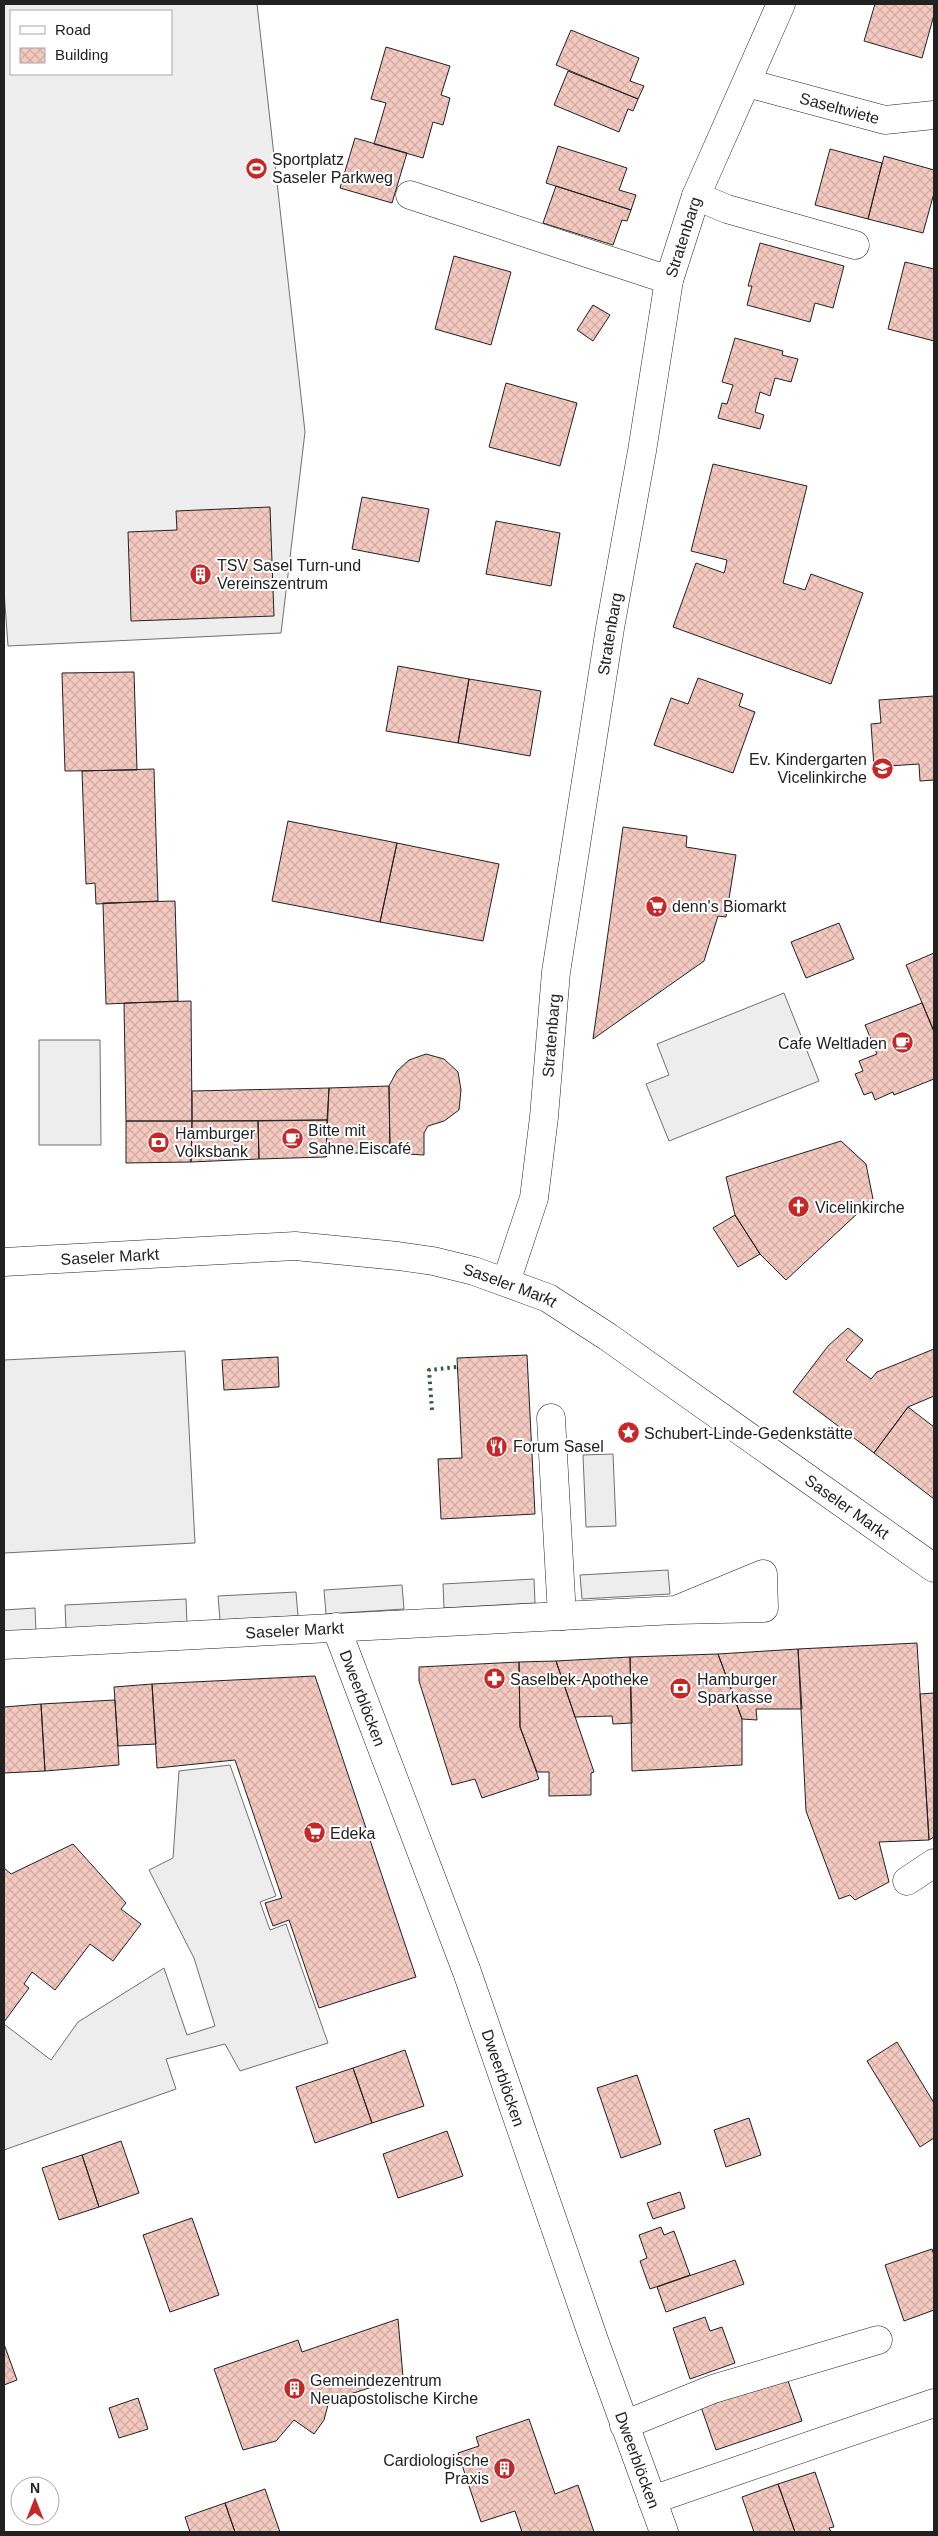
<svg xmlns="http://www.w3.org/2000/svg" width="938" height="2536" font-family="Helvetica,sans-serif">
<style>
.grass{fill:#eee;stroke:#6f6f6f;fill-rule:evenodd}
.parking{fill:#ededed;stroke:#6f6f6f}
.building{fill:url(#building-cross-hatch);stroke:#222}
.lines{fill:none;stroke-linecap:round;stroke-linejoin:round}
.minor-casing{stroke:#222;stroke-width:29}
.major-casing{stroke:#222;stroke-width:29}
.minor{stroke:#fff;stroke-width:28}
.major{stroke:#fff;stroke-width:28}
.hedge{stroke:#2f5e38;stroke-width:4;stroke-dasharray:2.5 4;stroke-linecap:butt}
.labels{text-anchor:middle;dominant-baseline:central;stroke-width:4;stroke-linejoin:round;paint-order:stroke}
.street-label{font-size:16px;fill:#222;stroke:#fff}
.poi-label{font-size:16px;fill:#222;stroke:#fff;text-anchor:start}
</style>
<defs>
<pattern id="building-cross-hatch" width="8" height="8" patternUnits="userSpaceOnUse" patternTransform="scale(1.25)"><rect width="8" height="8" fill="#f3c9c0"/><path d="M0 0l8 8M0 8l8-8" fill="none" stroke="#d0aca5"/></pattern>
</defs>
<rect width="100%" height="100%" fill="#fff"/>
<path class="grass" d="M4,4H257L305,432L281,633L8,646L4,591ZM11,11H171V74H11Z"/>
<path class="parking" d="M784,993L819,1081L669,1141L646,1084L669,1075L657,1044Z
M39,1040H100L101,1145H39Z
M185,1351L195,1543L4,1553V1360Z
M613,1454L616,1526L586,1527L583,1455Z
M668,1570L670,1594L582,1599L580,1575Z
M534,1579L535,1603L444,1608L443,1584Z
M402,1585L404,1609L326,1614L324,1590Z
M296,1592L298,1616L220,1620L218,1596Z
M186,1599L187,1623L66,1629L65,1605Z
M35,1608L36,1632L4,1634V1610Z
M230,1765L276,1896L260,1902L270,1930L286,1924L328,2043L240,2071L225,2044L166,2059L176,2089L4,2150V2024L51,2060L78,2022L164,1968L187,2035L215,2026L194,1958L149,1870L173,1858L179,1771Z"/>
<path class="building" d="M875,4H934V15L922,58L864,41Z
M571,30L639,58L630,81L644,86L638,99L556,65Z
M386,47L450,66L441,95L450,98L443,125L433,122L423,158L374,144L386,103L371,99Z
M568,71L638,99L633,111L628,109L619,132L554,105Z
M355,138L407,153L392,203L340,188Z
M558,146L627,168L619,190L636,195L631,210L546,183Z
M830,149L882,163L868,219L815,205Z
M884,156L934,170V193L923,233L868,219Z
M556,186L631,210L627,221L622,220L613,245L543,223Z
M760,243L844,266L833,308L815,303L810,322L747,305L752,286H748Z
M454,256L511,272L491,345L435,329Z
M905,262L934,269V341L888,329Z
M593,305L610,315L593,341L577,330Z
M735,338L783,351L782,355L798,359L791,382L775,378L770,396L760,392L755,412L764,415L760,429L718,418L722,403L727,404L733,385L722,382Z
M506,383L577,403L560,466L489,447Z
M713,464L807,486L783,583L805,590L811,574L863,593L831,684L673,627L696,563L724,573L725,570L727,560L691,551Z
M362,497L429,509L419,562L352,549Z
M270,507L274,616L131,621L128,532L177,530L176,511Z
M496,521L560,533L551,586L486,574Z
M398,666L469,679L458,743L386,731Z
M134,672L137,770L65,771L62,673Z
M698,678L743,694L739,706L755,712L733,773L654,745L671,698L688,704Z
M469,679L541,691L530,756L458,743Z
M934,696V780L920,781L919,764L874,767L871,724L881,723L879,700Z
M154,769L158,901L96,904L95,883L86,884L82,771Z
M288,821L397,843L380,922L272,901Z
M623,827L687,836L686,847L736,855L726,917L718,916L704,961L593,1039Z
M397,843L499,864L483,941L380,922Z
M175,901L178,1001L106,1004L103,903Z
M839,923L854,959L806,978L791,942Z
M934,953V1031L906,965Z
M191,1001L192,1121H126L124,1003Z
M922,1003L934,1032V1079L894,1095L893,1092L875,1100L872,1092L864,1095L855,1074L863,1071L859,1061L877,1054L865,1025Z
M426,1054L444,1059L458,1072L461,1090L459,1110L444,1121L428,1126L424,1133V1155L390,1153L389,1086L397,1071L409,1060Z
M389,1086L390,1153H330L326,1157L329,1088Z
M329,1088L327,1120L192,1121V1091Z
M327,1120L326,1157L259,1159L258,1121Z
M126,1121H192L191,1162L126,1163Z
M192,1121H258L259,1159L191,1162Z
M841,1141L866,1164L873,1199L786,1280L760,1254L735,1215L726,1177Z
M735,1215L760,1254L738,1267L713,1228Z
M848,1328L863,1340L846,1360L871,1379L877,1372L934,1349V1396L908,1407L874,1453L793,1392L828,1346Z
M527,1355L535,1514L441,1519L438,1459L462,1458L457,1358Z
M278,1357L279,1387L224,1390L222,1360Z
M908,1407L934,1427V1499L874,1453Z
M917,1643L929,1840L879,1842L889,1882L855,1900L850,1895L839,1899L806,1811L798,1649Z
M798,1649L802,1709H756L757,1720L742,1719L718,1654Z
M718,1654L742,1719V1765L632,1771L630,1657Z
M630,1657L632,1723L613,1724L612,1716L575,1717L556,1661Z
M556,1661L594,1772L591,1773V1795L549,1796V1772H537L520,1727L519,1662Z
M519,1662L520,1727L539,1779L482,1798L475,1779L452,1785L419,1681V1667Z
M315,1676L416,1977L319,2008L289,1920L273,1926L269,1915L265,1903L282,1898L235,1760L157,1768L152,1684Z
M152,1684L156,1744L118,1746L114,1687Z
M934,1693V1837L929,1840L920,1694Z
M115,1700L119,1765L45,1771L41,1704Z
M41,1704L45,1771L4,1773V1707Z
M73,1844L126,1903L121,1909L141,1924L113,1961L90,1944L55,1990L32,1972L24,1984L29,1988L4,2022V1868L11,1874Z
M897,2042L934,2103V2138L920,2147L867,2061Z
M405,2050L424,2106L372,2123L353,2068Z
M353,2068L372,2123L315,2143L296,2087Z
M637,2075L661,2144L621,2158L597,2088Z
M749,2118L761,2155L726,2167L714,2130Z
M447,2131L463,2176L398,2198L383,2154Z
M121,2141L139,2193L99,2207L82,2155Z
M82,2155L99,2207L59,2220L42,2168Z
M680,2192L685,2208L653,2219L647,2203Z
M192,2218L219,2295L170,2312L143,2235Z
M661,2227L664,2235L674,2231L690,2275L650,2289L640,2261L647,2258L639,2235Z
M932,2249L934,2255V2310L904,2321L885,2265Z
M735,2260L744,2284L666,2312L657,2287Z
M705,2317L710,2331L722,2327L735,2363L690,2379L673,2328Z
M398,2319L403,2377L329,2401L324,2420L314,2434L294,2420L276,2441L243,2450L214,2369L298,2340L302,2352Z
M4,2344L17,2380L4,2385Z
M787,2378L802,2421L716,2450L701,2407Z
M138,2398L148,2429L119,2438L109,2408Z
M529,2419L555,2494L578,2485L594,2532H522L515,2511L481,2522L458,2453L479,2446L476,2437Z
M815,2472L834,2527L829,2528L831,2532H795L778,2484Z
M778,2484L795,2532H754L742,2497Z
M265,2489L280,2532H235L225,2503Z
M225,2503L235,2532H190L185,2517Z"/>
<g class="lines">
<defs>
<g id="minor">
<path id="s1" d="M747,83L885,120L934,115"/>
<path d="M410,195L669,280"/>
<path d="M696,196L727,209L855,245"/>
<path id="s2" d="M506,1282L534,1198L544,1117L556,972L610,628L642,451L669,280L696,196L781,4"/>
<path d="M551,1418L562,1616"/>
<path id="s3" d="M336,1627L467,1972L594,2340L664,2532"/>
<path id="s4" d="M4,1645L676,1610L763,1574L764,1608L676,1610"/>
<path d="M907,1881L934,1863"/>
<path d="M624,2425L713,2389L878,2340"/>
<path d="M652,2500L934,2403"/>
</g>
<g id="major">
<path id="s5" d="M4,1262L295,1246L398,1256L433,1261L474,1271L548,1298L608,1337L934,1568"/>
</g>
</defs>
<use href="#minor" class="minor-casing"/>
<use href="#major" class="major-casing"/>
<use href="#minor" class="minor"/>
<use href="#major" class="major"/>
<path class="hedge" d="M432,1410L429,1370L457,1367"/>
</g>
<defs>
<symbol id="stadium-disc" viewBox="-11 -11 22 22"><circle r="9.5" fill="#c62828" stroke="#fff"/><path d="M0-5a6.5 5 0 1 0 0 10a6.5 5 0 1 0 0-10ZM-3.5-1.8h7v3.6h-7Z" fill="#fff"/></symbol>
<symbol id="building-disc" viewBox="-11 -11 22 22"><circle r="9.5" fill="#c62828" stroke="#fff"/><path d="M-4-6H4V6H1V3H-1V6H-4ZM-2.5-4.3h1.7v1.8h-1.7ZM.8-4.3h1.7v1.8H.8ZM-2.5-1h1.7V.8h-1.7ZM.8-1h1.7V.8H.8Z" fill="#fff"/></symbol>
<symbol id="school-disc" viewBox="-11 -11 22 22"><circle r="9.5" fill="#c62828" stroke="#fff"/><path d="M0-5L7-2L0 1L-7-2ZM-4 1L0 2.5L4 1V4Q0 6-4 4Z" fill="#fff"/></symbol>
<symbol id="supermarket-disc" viewBox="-11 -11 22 22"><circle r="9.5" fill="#c62828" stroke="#fff"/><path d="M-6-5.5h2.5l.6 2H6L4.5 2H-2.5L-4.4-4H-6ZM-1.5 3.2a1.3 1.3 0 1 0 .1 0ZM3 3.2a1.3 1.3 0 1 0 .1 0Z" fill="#fff"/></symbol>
<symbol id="cafe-disc" viewBox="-11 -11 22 22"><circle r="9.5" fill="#c62828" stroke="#fff"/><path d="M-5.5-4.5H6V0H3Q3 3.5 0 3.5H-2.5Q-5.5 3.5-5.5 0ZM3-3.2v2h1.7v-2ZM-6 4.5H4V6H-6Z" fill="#fff"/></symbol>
<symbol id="bank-disc" viewBox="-11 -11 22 22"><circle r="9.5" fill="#c62828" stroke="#fff"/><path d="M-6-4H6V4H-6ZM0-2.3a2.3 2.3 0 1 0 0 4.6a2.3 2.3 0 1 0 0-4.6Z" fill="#fff"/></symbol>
<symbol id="church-disc" viewBox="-11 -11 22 22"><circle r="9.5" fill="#c62828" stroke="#fff"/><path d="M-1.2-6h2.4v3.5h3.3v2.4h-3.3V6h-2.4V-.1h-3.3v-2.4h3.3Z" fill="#fff"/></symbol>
<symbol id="sight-disc" viewBox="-11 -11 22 22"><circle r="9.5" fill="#c62828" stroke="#fff"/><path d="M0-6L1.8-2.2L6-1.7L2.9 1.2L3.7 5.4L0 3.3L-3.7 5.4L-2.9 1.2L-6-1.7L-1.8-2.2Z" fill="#fff"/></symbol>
<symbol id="restaurant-disc" viewBox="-11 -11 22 22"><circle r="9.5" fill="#c62828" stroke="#fff"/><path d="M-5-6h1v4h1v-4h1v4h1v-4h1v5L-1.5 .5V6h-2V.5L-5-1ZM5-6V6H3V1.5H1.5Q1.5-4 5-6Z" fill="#fff"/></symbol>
<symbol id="pharmacy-disc" viewBox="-11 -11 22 22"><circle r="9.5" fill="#c62828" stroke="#fff"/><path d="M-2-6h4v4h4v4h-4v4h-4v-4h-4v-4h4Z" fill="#fff"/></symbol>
</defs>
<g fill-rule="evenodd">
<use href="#stadium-disc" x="244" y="156" width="25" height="25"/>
<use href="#building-disc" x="188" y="562" width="25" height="25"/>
<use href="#school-disc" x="870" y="756" width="25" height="25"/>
<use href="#supermarket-disc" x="644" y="894" width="25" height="25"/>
<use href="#cafe-disc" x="890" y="1030" width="25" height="25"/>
<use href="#cafe-disc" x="280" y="1126" width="25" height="25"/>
<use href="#bank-disc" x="146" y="1130" width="25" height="25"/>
<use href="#church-disc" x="786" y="1194" width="25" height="25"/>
<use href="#sight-disc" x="616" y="1420" width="25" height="25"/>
<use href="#restaurant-disc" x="484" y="1434" width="25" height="25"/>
<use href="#pharmacy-disc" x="482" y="1666" width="25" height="25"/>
<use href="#bank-disc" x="668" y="1676" width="25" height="25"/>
<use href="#supermarket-disc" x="302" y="1820" width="25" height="25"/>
<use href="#building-disc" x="282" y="2376" width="25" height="25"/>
<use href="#building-disc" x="492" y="2456" width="25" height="25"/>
</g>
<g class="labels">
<g class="street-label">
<text stroke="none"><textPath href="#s1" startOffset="96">Saseltwiete</textPath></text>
<text stroke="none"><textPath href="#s2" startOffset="1062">Stratenbarg</textPath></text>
<text stroke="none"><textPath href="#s2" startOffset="658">Stratenbarg</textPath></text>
<text stroke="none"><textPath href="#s2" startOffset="252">Stratenbarg</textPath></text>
<text stroke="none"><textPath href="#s5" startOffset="106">Saseler Markt</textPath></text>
<text stroke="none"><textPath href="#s5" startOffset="511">Saseler Markt</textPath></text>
<text stroke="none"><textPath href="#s5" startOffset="916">Saseler Markt</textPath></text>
<text stroke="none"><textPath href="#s4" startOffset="291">Saseler Markt</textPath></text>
<text stroke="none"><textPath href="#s3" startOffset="76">Dweerblöcken</textPath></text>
<text stroke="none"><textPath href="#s3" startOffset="481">Dweerblöcken</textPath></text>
<text stroke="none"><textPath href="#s3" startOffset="886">Dweerblöcken</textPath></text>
</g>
<g class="poi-label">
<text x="272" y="159">Sportplatz<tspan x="272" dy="18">Saseler Parkweg</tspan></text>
<text x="217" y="565">TSV Sasel Turn-und<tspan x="217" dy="18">Vereinszentrum</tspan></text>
<text x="867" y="759" text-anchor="end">Ev. Kindergarten<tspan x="867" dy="18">Vicelinkirche</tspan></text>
<text x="672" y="906">denn's Biomarkt</text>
<text x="887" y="1043" text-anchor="end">Cafe Weltladen</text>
<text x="308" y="1130">Bitte mit<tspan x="308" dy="18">Sahne Eiscafé</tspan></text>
<text x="175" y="1133">Hamburger<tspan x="175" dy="18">Volksbank</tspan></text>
<text x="815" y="1207">Vicelinkirche</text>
<text x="644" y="1433">Schubert-Linde-Gedenkstätte</text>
<text x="513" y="1446">Forum Sasel</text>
<text x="510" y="1679">Saselbek-Apotheke</text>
<text x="697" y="1679">Hamburger<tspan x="697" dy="18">Sparkasse</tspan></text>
<text x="330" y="1833">Edeka</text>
<text x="310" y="2380">Gemeindezentrum<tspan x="310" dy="18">Neuapostolische Kirche</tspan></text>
<text x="489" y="2460" text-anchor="end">Cardiologische<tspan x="489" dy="18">Praxis</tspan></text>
</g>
</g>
<rect width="938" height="2536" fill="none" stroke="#222222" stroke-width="10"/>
<rect x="10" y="10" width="162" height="65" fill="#ffffff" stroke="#a7a7a7"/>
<rect x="20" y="26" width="25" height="8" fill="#ffffff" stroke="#a7a7a7"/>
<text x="55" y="35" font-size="15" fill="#222222">Road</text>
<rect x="20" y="48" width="25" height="15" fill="url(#building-cross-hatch)" stroke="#a7a7a7"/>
<text x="55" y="60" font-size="15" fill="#222222">Building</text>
<g transform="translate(35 2501)"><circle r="24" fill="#ffffff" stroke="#a7a7a7"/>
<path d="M0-4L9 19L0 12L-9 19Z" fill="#c62828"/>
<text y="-8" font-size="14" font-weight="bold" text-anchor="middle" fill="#222222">N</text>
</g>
</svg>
